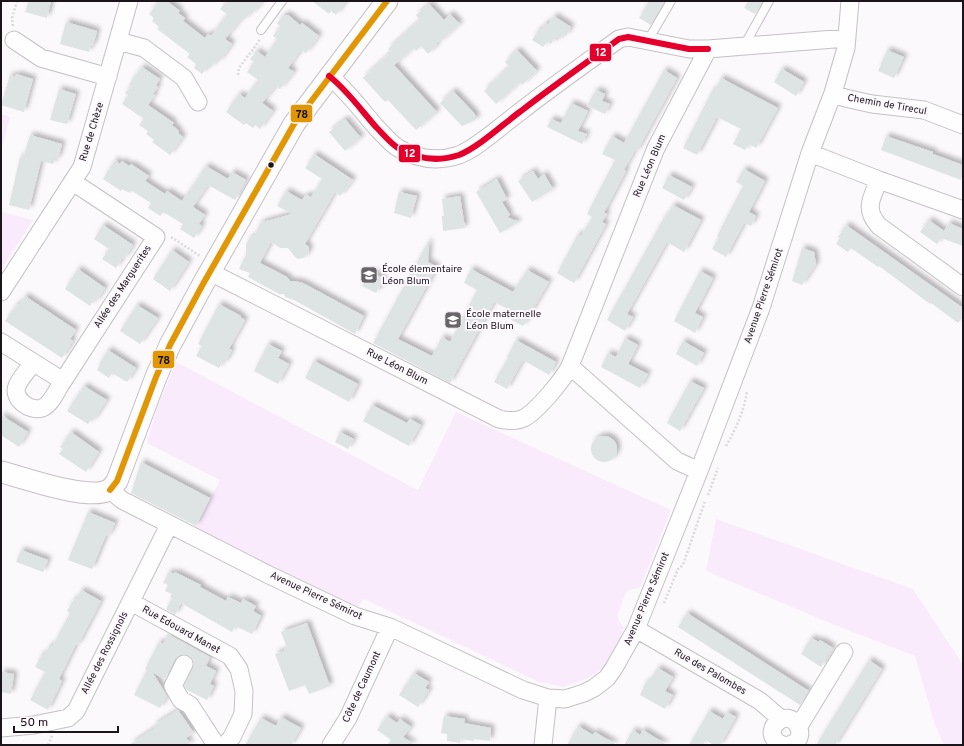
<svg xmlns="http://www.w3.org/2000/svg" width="964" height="746" font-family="Overpass,sans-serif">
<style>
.green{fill:#faebfc}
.building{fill:#dee3e4;filter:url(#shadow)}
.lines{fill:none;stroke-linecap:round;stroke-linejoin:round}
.service-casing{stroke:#c5c0c5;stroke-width:10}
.minor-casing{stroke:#c5c0c5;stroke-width:19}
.tertiary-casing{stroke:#c5c0c5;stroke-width:23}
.path{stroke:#dadada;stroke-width:2.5;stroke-dasharray:2 2;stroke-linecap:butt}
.service{stroke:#fefeff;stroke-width:8}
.minor{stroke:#fefeff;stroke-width:17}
.tertiary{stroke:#fefeff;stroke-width:21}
.bus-1-casing{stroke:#fcf8fd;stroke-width:9}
.bus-2-casing{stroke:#fcf8fd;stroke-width:9}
.bus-1{stroke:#e19703;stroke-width:6}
.bus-2{stroke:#e4002b;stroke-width:6}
.bus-dot{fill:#1b141b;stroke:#fcf8fd;stroke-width:1.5}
.labels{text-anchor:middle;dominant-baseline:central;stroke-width:4;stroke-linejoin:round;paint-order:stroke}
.street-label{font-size:10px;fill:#1b141b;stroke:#fcf8fd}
.poi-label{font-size:10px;fill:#1b141b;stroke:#fcf8fd;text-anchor:start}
.line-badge{stroke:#fcf8fd;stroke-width:1.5}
.badge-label{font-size:11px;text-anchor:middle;font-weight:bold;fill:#fff}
.pale-badge-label{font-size:11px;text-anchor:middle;font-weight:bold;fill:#111}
</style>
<defs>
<filter id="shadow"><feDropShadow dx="3.5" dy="-3.5" stdDeviation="2" flood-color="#0004"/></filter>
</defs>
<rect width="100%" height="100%" fill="#fbf9fc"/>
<path class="green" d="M1,114L10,117L1,151Z
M1,212L33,220L1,270Z
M176,362L418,490L456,412L671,510L640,588L632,589L626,592L618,615L619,621L624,628L611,660L602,669L588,678L564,687L539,682L364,599L358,607L290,577L195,528L220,480L147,443L157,408Z
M716,519L913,589L963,665V745H944L935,725L915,656L832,624L706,571Z"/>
<path class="building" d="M29,1H51L47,18L25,12Z
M159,1H167L180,11L178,13L185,18L183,21L205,38L208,34L211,36L227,14L220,9L227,1H263L252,14L250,13L244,20L242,18L225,39L232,44L219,62L216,60L211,68L208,65L202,74L194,68L196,64L187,57L190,54L157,29L159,27L152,21L154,18L149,14Z
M312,1H346L336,15L331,11L329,14Z
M649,1H665L651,25L639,18Z
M748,1H763L755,14L744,8Z
M429,4L444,20L450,14L460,24L440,42L439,41L436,43L437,45L428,54L421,46L416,51L414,48L394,65L437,112L416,130L388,100L385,102L363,78L391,52L388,49L420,20L416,15Z
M284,15H288L300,25L302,23L319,36L306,53L301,50L288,68L294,72L280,89L276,86L262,103L273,111L260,129L255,125L253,128L246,123L244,125L226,112L239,94L245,98L258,80L247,72L254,62L250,59L257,51L265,57L277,39L273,36L280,26L277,23Z
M554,16L571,27L566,36L563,34L558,41L554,38L551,44L547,41L543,47L532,40L539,29L541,30L545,23L548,25Z
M66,22L97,31L93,46H91L89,52L60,44Z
M517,50L537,71L522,85L520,82L496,104L484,91L509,67L505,62Z
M887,50L904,57L894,78L878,71Z
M142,67L160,79L156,85L158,87L153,94L155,95L148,105L174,123L172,125L179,131L178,133L183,137L170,155L152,142L154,140L146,134L148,131L139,125L144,119L122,104L128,95L125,93L131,86L129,84Z
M782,69L804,82L796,96L774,82Z
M664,70L677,78L637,151L635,150L624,170L626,171L604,213L607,214L602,222L606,224L574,283L557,273L578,234L581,236L592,217L587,214L615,160L602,154L612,136L624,143Z
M16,74L33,79L24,112L1,105L10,75L15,77Z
M721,78L778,108L756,148L749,144L745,150L733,144L741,129L717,117L697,155L683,148L713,89L715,90Z
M59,89L76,94L67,124L50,120Z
M596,90L605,94L602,101L610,104L605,114L587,106Z
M453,91L474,113L477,119L462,126L440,103Z
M571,103L588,111L578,131L587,134L582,144L547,127L551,119L561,123Z
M345,119L361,138L345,151L329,132Z
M30,135L62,144L58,159H55L53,164L41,161L29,210L9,205L20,157L23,158Z
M886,136L933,152V154L963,165V173L961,180L881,150Z
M314,154L353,180L340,196L335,192L305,244L309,247V251L307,255L303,258L298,259L295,257L288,248H280L271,242L260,263L287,277L290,281H295L303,283L364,316L355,334L294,300L285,297L284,294H279L248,277L250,273L239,269L246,255V244L249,239L255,235L259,225L263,222L292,214L277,206L286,191L302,200L306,195L311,197L322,179L305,168Z
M115,160L120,164L122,161L129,166L131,164L149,176L145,181L165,194L167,191L182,201L206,166L228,179L232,172L246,180L235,200L208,185L193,207L205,215L199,224L202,226L194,238L180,229L183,224L163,212L160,216L148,208L151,203L132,191L130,193L122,189L121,191L103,179Z
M744,169L765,181L749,212L756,216L751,226L744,223L726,257L712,249L719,237L717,236L743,186L736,182Z
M533,171L538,179L544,174L553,189L532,202L518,181Z
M669,175L692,187L684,200L662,188Z
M497,179L507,199L502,202L510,215L507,217L519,222L500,233L476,192Z
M399,192L417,196L411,218L394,213Z
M460,196L465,228L443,231L442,216H444L442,199Z
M673,205L701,220L684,252L667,242L627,314L633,317L625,331L607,320L665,216H666Z
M929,220L944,231L949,223L963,229V246L941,238L937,244L920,232Z
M103,225L133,245L125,258L123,257L116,268L102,259L109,249L94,239Z
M846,225L963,308V317L958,323L931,303L930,304L879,266L878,267L851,248L848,252L836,244L840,238L838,237Z
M429,240L428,262L437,267L398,339L432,356L442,337L450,342L477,290L464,283L471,269L513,292L527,270L549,282L523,326L511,320L515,313L494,302L450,383L373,343Z
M802,248L814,252L816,264L802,285L792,281Z
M172,250L189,262L170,291L153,279Z
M78,269L105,288L96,302L93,300L90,306L65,289Z
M370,271L384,279L376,293L362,286Z
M700,271L713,278L695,313L703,317L695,333L674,321Z
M25,296L76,330L70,339L73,341L62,358L5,321L17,304L19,305Z
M219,304L241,316L240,317L245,320L229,349L232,350L225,363L222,362L219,368L196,356L202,346L198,344Z
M137,305L158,318L140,344L120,331Z
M625,338L638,345L628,364L648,374L640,388L601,367L608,353L616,357Z
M516,340L556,362L549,375L523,360L507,389L494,382L508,358L507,357Z
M683,341L704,353L697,366L676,354Z
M268,344L282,351L278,358L289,364L278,384L254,371Z
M108,350L136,368L127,382L112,373L109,378L97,370L100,364H99Z
M314,361L358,384L349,402L305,378Z
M690,381L704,388L680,431L667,423Z
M84,386L107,400L93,421L91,420L88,424L67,411Z
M372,405L407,423L410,419L421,425L409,446L363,421Z
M1,415L28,432L19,447L1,435Z
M71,432L99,452L86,472L59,454L63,449L60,447Z
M340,432L354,439L348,449L335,442Z
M591 449a13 13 0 1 1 26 0a13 13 0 1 1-26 0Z
M141,462L210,498L196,526L131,493Z
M88,512L115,523L109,536L106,535L92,569L68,560Z
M21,550L48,560L43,572L16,562Z
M169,572L174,574L175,572L201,585L200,587L226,601L228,597L241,603L243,599L256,606L253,611L261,616L252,634L235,626L232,632L181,603L175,615L166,609L172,598L170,597L172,594L165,591L168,585L163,583Z
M81,590L101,601L78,645L76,644L59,679L62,681L48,710L30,700L45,672L35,667L42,654L44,656L49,646L52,647L70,613L67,611L74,599L76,600Z
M687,613L809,691L800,705L678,627Z
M307,623L330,686L309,694L305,685L289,691L275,654L284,651V649L287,648L281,632Z
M168,634L210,657L206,666L216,671L210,684L214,686L207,700L187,690L184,686L194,664L192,658L188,655L184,654L179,655L175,659L165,679L153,673L167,696L160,708L134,695L147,670L145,669L159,642L163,644Z
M811,638L819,642L820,640L833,648L821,667L801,654Z
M869,660L882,669L835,745H816Z
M658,668L673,677L665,691L673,695L665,709L640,695L646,682L648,683Z
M1,672L14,674L11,694L1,692Z
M414,673L429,682L425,688L429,690L418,707L399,695Z
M178,710L194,733L186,738L191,745H129L155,728L154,725Z
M709,711L723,719L727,712L736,717L720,745H714L705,740L703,745H689Z
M387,716L397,723L400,719L411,727L403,737L415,745H387L391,740L377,730Z
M444,716L465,719L464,723L491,728L490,741L474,739V741L461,739L460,743L447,741V734L441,733Z
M281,717L301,728L291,745H245L261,718L276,726Z
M578,726L593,735L595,732L617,745H567Z
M633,730L640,735L643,730L667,745H624Z"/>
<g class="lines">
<defs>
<path id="service" d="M261,30L282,1
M647,42L671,1
M744,46L769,1"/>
<path id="minor" d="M14,40L41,58L108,77
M118,41L144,48L184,78L198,102
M329,76C347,90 361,110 376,127C383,134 390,143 398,148C417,159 438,162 459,155C479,147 503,124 521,111C553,86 586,63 619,39L628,37L689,49H708
M833,93L845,98L872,104L924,110L963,125
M810,153L879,180L963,210
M879,180C871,199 864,209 879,226L963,287
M210,272L499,419C508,421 516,422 524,418C537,411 563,380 570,366L656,148L708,49L847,38
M1,292L82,167L129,1
M1,342L63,381L156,237L73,182
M33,363C28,370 20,378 17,386C12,399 30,412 42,408C52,404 57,389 63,381
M570,366L677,461L699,471
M110,490L122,500L267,574L355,616L390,627L523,690L548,698L565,699L584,693L594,688L607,678L614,668L636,629L699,471L761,308L810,153L833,93L846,48L850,1
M131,602L230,656L239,669L244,691L243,714L232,737L225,745
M636,629L760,701L781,719
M184,664L173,686L181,700L190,705L216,745
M799,726L844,652
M1,728L34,725L68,718L76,711L169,525
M331,745L348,718L390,627
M543,745L548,698
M783,745C776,743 770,736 773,728C774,725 776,723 779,721C795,709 811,740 789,745"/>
<path id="tertiary" d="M1,472C25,478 88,501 109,490C112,488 115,484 117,481L156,377L170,345L203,284L294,124L387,1"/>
</defs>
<use href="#service" class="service-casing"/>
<use href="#minor" class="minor-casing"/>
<use href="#tertiary" class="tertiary-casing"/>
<path class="path" d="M13,26L12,18L17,1
M238,75L239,68L259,41V39
M171,237L200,256
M726,446C736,429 744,411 747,391
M708,495L718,468
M664,603L678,569L683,565L705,501
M48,745L52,736"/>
<use href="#service" class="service"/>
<use href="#minor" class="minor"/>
<use href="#tertiary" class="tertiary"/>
<defs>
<path id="bus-1" d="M110,490L117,481L156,377L170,345L203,284L294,124L387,1"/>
<path id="bus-2" d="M329,76C347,90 361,110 376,127C383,134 390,143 398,148C417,159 438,162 459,155C479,147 503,124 521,111C553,86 586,63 619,39L628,37L689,49H708"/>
</defs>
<use href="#bus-1" class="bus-1-casing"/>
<use href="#bus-2" class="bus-2-casing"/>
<use href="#bus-1" class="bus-1"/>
<use href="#bus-2" class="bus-2"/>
</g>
<defs>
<symbol id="school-square" viewBox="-11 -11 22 22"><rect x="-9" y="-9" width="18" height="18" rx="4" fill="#69646a" stroke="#fcf8fd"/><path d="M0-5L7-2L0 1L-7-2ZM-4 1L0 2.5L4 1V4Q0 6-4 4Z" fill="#fff"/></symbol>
</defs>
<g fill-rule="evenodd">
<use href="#school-square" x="359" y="265" width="20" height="20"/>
<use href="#school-square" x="443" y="310" width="20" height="20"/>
</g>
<circle class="bus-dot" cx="271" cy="165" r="3.5"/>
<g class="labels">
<g class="street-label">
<text transform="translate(887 105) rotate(10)">Chemin de Tirecul</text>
<text transform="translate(92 132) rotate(-73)">Rue de Chèze</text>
<text transform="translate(650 166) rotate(-67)">Rue Léon Blum</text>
<text transform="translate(123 287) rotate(-57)">Allée des Marguerites</text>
<text transform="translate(764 296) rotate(-71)">Avenue Pierre Sémirot</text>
<text transform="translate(397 367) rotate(27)">Rue Léon Blum</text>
<text transform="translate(316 596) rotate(25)">Avenue Pierre Sémirot</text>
<text transform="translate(647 599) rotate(-67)">Avenue Pierre Sémirot</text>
<text transform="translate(181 630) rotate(29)">Rue Edouard Manet</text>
<text transform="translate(105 653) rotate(-63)">Allée des Rossignols</text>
<text transform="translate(710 672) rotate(30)">Rue des Palombes</text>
<text transform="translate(362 687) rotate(-65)">Côte de Caumont</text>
</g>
<g class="poi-label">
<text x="382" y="269">École élementaire<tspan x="382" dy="12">Léon Blum</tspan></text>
<text x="466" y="314">École maternelle<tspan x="466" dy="12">Léon Blum</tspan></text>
</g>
</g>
<g class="line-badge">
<rect x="589" y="43" width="23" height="19" rx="4" fill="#e4002b"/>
<rect x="290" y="104" width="23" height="19" rx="4" fill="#e19703"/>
<rect x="398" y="144" width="23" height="19" rx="4" fill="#e4002b"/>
<rect x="152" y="350" width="23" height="19" rx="4" fill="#e19703"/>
</g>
<g class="badge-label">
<text x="601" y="56">12</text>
<text x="410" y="157">12</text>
</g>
<g class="pale-badge-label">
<text x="302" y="118">78</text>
<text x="164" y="364">78</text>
</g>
<rect width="964" height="746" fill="none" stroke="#1b141b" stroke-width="4"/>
<path d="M14 726v6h104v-6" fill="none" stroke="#1b141b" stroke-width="2"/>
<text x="20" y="726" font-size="12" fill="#1b141b" stroke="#fcf8fd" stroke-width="3" paint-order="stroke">50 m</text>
</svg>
